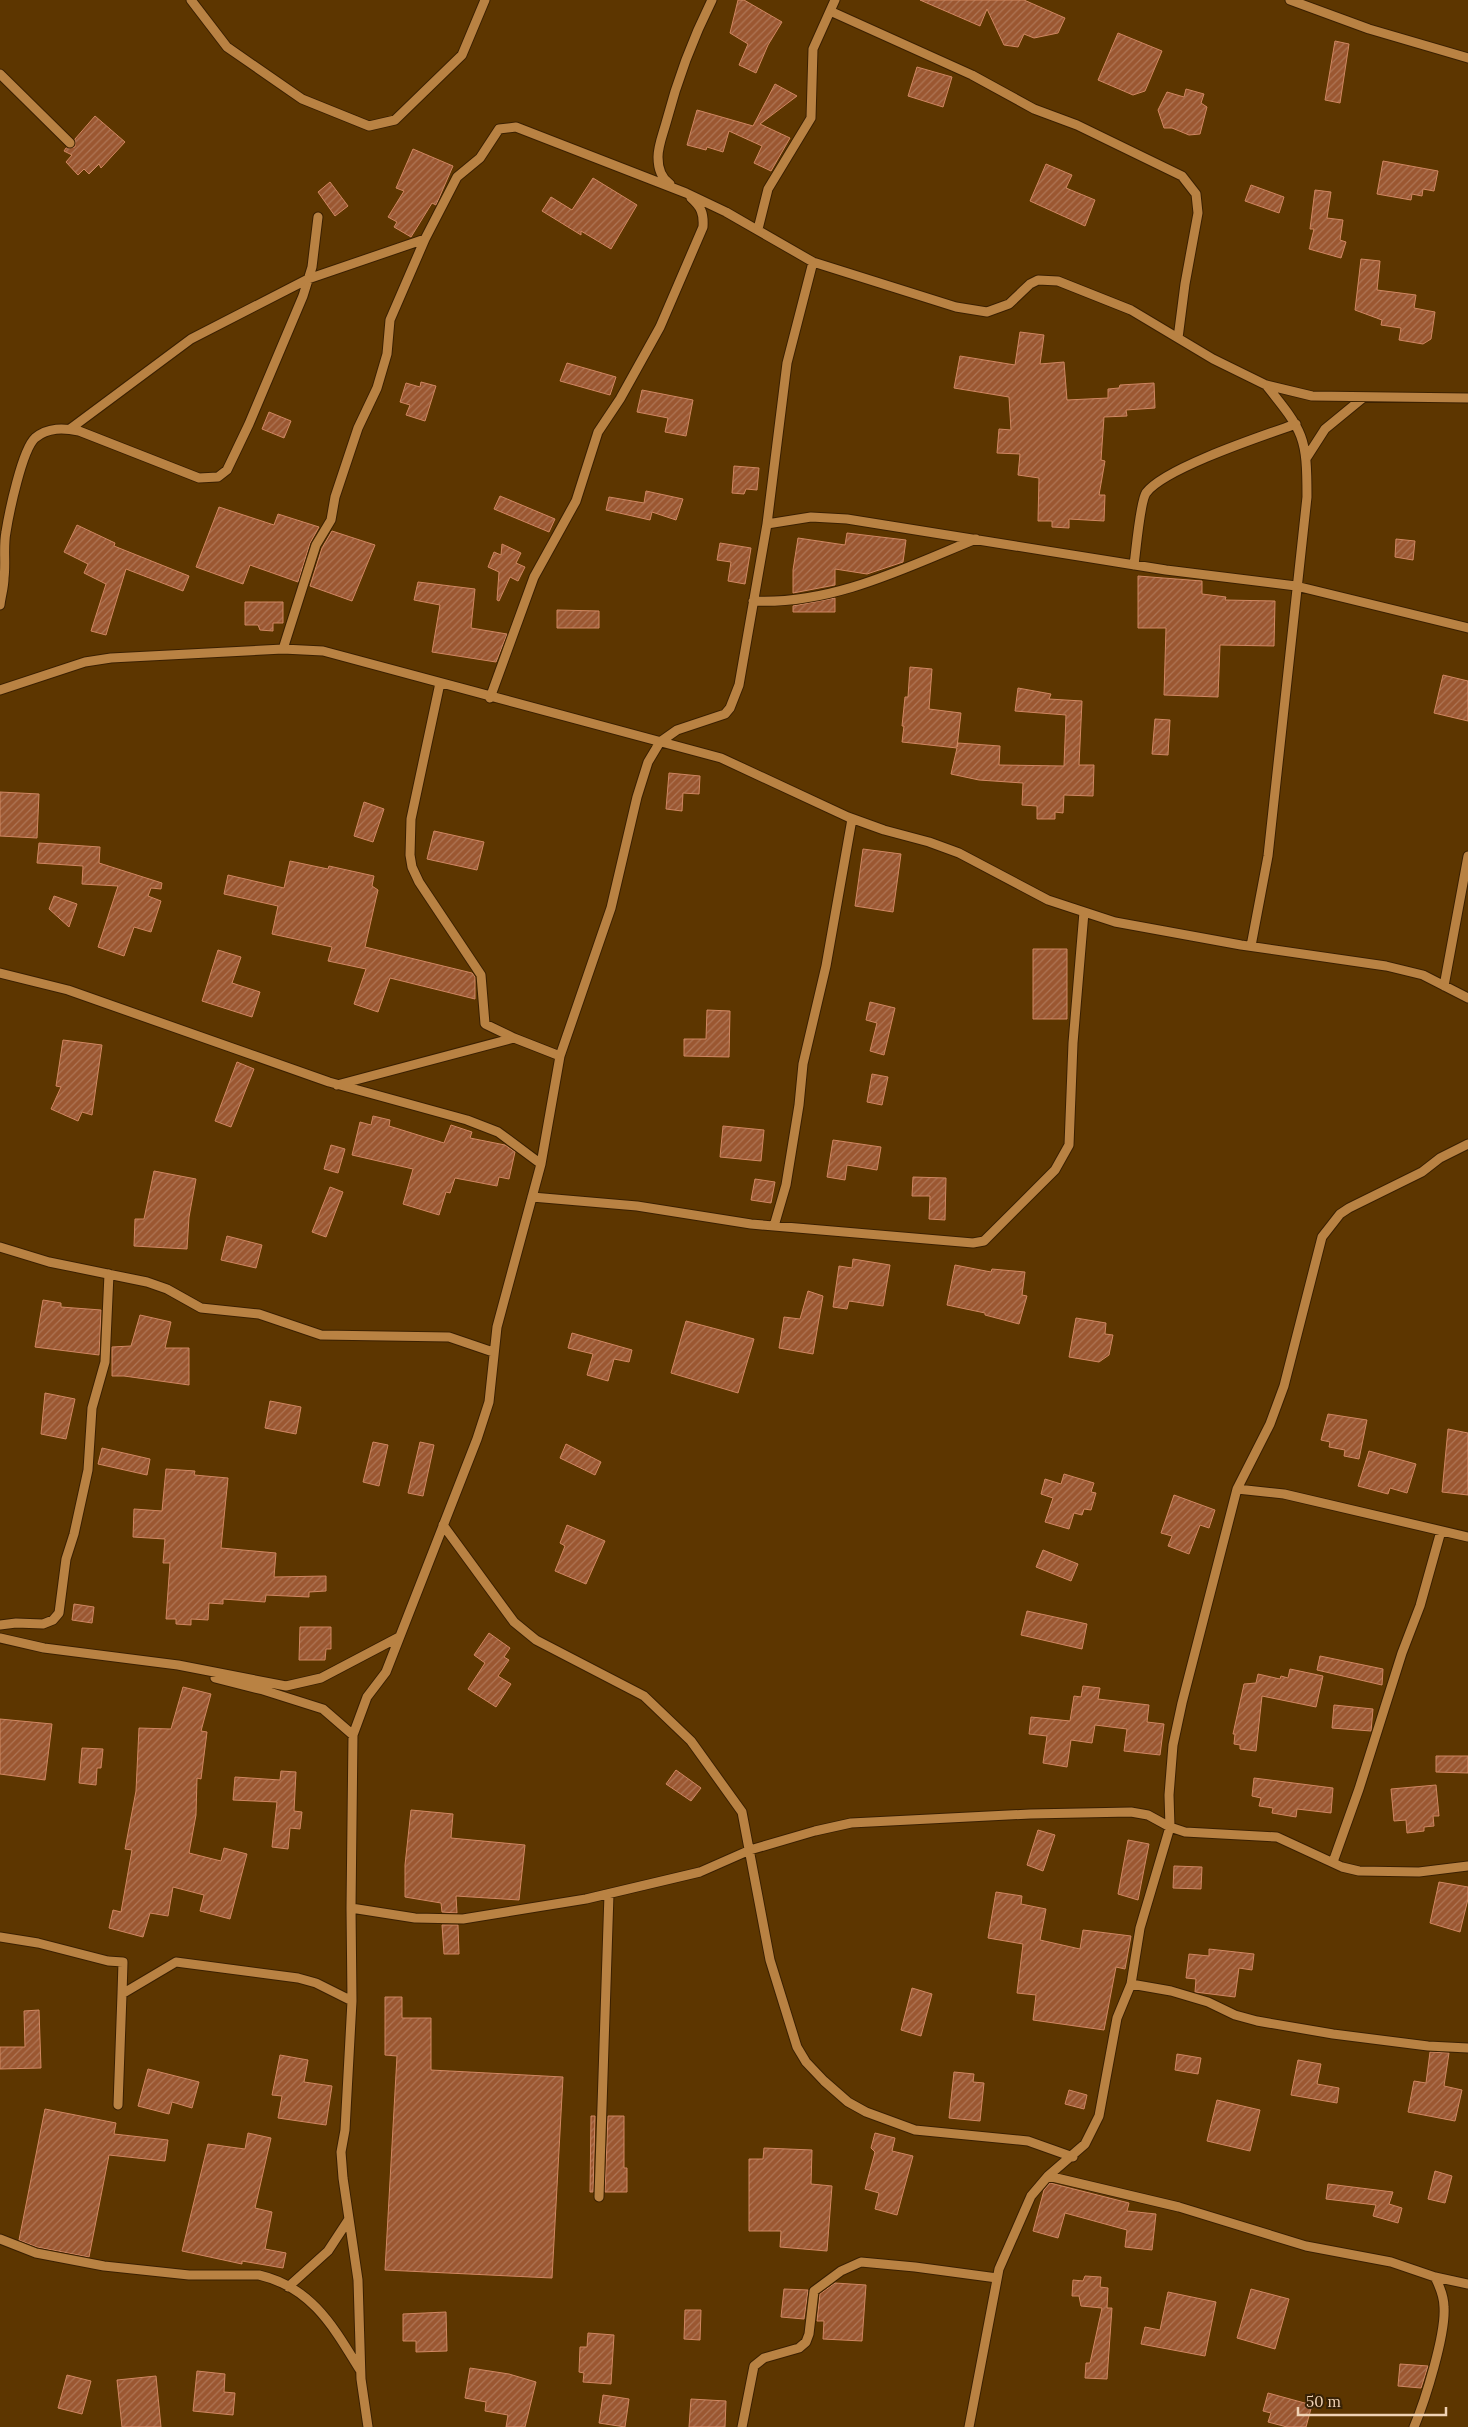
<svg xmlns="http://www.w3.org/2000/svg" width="1468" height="2427" font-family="Lora,serif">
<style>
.building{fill:url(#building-hatch);stroke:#d08761}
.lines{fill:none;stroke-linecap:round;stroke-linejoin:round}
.minor-casing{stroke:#3b2000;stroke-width:11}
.minor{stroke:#b98243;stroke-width:9}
</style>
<defs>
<pattern id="building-hatch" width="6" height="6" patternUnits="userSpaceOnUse" patternTransform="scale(1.25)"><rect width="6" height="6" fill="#9b5731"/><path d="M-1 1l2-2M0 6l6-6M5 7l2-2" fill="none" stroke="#ae7656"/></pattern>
</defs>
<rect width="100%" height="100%" fill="#5d3600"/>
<path class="building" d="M738,0H744L782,22L768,45L756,73L739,65L748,44L730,33Z
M920,0H1024L1065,18L1058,33L1034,38L1024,34L1018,47L1004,45L987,9L980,26Z
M1118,33L1162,51L1145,91L1133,95L1098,80Z
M1335,41L1349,44L1340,103L1325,100Z
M917,67L952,77L943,107L908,96Z
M775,84L797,96L760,124L790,138L771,171L754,163L762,146L729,131L723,152L707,147L706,150L687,145L697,110L753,126Z
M1186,89L1204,94L1201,103L1207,107L1200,134L1189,135L1172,128H1164L1158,110L1167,92L1184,97Z
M95,116L125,142L101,168L99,164L89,174L84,169L78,175L66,162L72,155L64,151L66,148L75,147V139Z
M413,149L453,166L436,205L432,203L411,237L394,227L397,222L388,217L404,191L396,188Z
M1383,161L1438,171L1434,191L1423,189L1422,196L1412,194L1411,200L1377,194Z
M1046,164L1072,175L1066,188L1095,200L1085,226L1030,201Z
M593,178L637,205L611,249L581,231V235L542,211L551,197L572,210Z
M330,182L348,206L335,216L318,192Z
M1251,185L1284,197L1279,213L1245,201Z
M1315,190L1331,192L1327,218L1343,220L1340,240L1346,242L1341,258L1309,249L1314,229H1310Z
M1361,259L1380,261L1377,290L1416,295L1414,308L1435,312L1431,339L1423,344L1399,340L1401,328L1381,325L1382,320L1355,310Z
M1020,332L1044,335L1040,364L1064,362L1067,400L1108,398V389L1119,388L1120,385L1154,383L1155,408L1126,410L1127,416L1104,417L1101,460L1105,461L1099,495H1105L1104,521L1069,519V528L1052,527V521H1038L1039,478L1018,475L1020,454L997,453L999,429L1011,430L1009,397L954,388L960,356L1015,365Z
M567,363L616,377L610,395L560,381Z
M421,382L436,386L425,421L406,415L410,405L400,402L406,383L420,387Z
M642,390L693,400L686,436L665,432L668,418L637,412Z
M269,412L291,421L284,438L262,429Z
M734,466L759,468L757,490L746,489L744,494L732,493Z
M646,491L683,499L676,520L652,512L650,520L606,510L609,497L644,503Z
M500,496L555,519L549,532L494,509Z
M219,507L274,525L278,514L319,527L310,543L298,582L250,565L243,584L196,567Z
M77,525L115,543L114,546L189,576L183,591L126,569L106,635L91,631L106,584L84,573L88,564L64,552Z
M332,531L375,545L352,601L310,586L322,548Z
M847,533L906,540L903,562L867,574L835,569V585L793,593V570L798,538L845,545Z
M1396,539L1415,541L1413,560L1395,557Z
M720,543L751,548L745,584L728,581L731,562L717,560Z
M502,544L521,553L516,563L525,567L518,581L510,577L499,601L497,600L499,572L488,567L494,552L501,555Z
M1138,576L1202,581V594L1226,597L1225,600L1275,601L1274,646L1220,645L1218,697L1164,695L1166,628H1138Z
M418,582L475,589L471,628L507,634L496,662L432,652L440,605L414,600Z
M835,598V612H793V606Z
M245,602H283V623H273V631L260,630L258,625H245Z
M557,610L599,611V628H557Z
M910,667L932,669L929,709L961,713L957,747L958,743L1000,746L999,765L1064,766L1066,715L1015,711L1018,688L1051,694L1049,699L1082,701L1079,765H1094L1093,796L1064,795L1063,813L1055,812V819H1037V806L1022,805L1023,783L979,780L951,774L957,748L902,742L904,726H902L905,697H908Z
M1443,675L1468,681V721L1434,713Z
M1155,719L1170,720L1168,755L1152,754Z
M669,773L700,776L699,794L683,793L682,811L666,809Z
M0,792L39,794L37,838L0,836Z
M364,802L384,809L373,842L354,836Z
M434,831L484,842L477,870L427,859Z
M39,843L100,847L99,863L162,883L161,889L151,888L148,896L161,901L151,932L134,927L124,956L98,947L118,886L82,884L83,866L37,863Z
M863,849L901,854L893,912L855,906Z
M290,861L328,869L329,866L374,876L372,886L378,890L365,947L472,973L475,977V999L390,978L378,1012L354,1004L366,969L328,961L332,947L272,934L278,906L224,894L228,875L284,888Z
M54,896L77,904L69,927L49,909Z
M1033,949H1067V1019H1033Z
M218,950L241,957L232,983L260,992L252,1017L202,1001Z
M870,1002L895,1008L884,1055L870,1051L877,1023L866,1020Z
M707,1010L730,1011L729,1057L684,1056V1039H706Z
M63,1040L102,1045L92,1115L82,1112L78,1121L51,1109L61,1087L56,1086Z
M237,1062L254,1069L231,1127L215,1121Z
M872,1074L888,1077L882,1105L867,1102Z
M373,1116L390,1120L389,1126L444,1143L451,1125L472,1132L470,1138L505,1145L515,1152L509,1179L499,1177L497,1186L455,1178L450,1193L446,1192L439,1215L403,1204L413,1169L352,1155L360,1122L371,1125Z
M723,1126L764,1130L761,1161L720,1157Z
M833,1140L881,1147L877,1170L847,1165L845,1180L827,1177Z
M331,1145L345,1149L338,1173L324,1169Z
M154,1171L196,1179L189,1217L187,1249L134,1246L135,1219H144Z
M913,1177L946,1178L945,1220L929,1219L930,1196H912Z
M755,1179L775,1182L771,1203L751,1200Z
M330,1187L343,1192L326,1237L312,1232Z
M227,1236L262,1245L256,1268L221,1260Z
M853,1259L890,1265L883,1306L849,1301L847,1309L833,1307L839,1266L852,1268Z
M955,1265L991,1272L992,1269L1025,1272L1022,1295L1027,1296L1019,1324L985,1315V1313L947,1305Z
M808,1291L823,1296L813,1354L779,1348L784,1317L800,1319Z
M43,1300L61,1303V1307L101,1310L99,1355L35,1347Z
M140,1315L171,1322L165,1348H189V1385L124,1376H112V1347L131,1346Z
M1076,1318L1106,1323L1105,1334L1113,1335L1109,1355L1099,1362L1069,1357Z
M686,1321L754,1339L738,1393L671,1373Z
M572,1333L632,1350L629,1362L614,1359L608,1381L587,1375L593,1354L568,1348Z
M45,1393L75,1399L66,1439L41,1434Z
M270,1401L301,1407L296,1434L265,1428Z
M1328,1414L1367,1420L1359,1459L1344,1456L1345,1450L1329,1447L1330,1442L1321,1440Z
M1448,1429L1468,1433V1495L1442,1492Z
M373,1442L388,1445L379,1486L363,1482Z
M420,1442L434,1445L423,1496L408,1493Z
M566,1444L601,1462L595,1475L560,1458Z
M102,1448L150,1459L147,1475L98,1464Z
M1369,1451L1416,1464L1407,1493L1390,1488L1388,1494L1358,1486Z
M166,1469L195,1471L194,1475L228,1478L221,1548L276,1553L274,1577L326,1576V1591L309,1592V1597L266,1595L265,1602L223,1599V1604L209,1603L208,1620L191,1619V1625L176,1624V1619H166L170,1563H163L165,1539L133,1537L134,1509L162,1511Z
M1064,1474L1094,1483L1091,1492L1096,1493L1091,1510L1084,1509L1082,1515L1074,1513L1069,1529L1045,1522L1053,1498L1041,1494L1045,1479L1061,1484Z
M1174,1495L1215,1510L1209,1528L1200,1525L1189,1554L1168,1546L1172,1536L1161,1533Z
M567,1525L605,1541L586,1584L555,1571L565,1546L560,1543Z
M1043,1550L1078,1564L1071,1581L1036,1567Z
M74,1604L94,1607L92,1623L72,1620Z
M1027,1611L1087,1624L1082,1649L1021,1635Z
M300,1627H331V1649H326L325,1660H299Z
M489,1633L510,1648L504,1657L509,1660L498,1676L511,1684L496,1707L468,1689L485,1663L474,1655Z
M1320,1656L1383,1669L1382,1685L1317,1670Z
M1290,1669L1323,1676L1316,1707L1262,1696L1256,1751L1240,1749V1745L1234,1744L1235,1734H1233L1244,1684L1256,1683L1258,1674L1280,1679L1281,1676L1288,1678Z
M1083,1686L1100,1688L1098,1699L1149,1705L1147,1722L1164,1724L1160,1755L1124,1751L1127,1729L1095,1725L1092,1743L1071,1740L1067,1767L1043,1763L1047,1736L1029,1734L1031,1717L1070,1721L1074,1696L1081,1697Z
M183,1687L211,1694L201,1731L207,1732L201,1779L197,1778L196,1815L189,1853L221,1861L224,1848L247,1854L230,1919L200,1911L204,1895L173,1887L168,1916L150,1913L143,1937L109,1928L113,1910L121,1912L132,1850L125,1849L136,1791L139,1728L171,1729Z
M1334,1705L1373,1709L1371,1731L1332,1728Z
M0,1719L52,1724L45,1780L0,1774Z
M82,1748L103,1749L101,1768H97L96,1785L79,1783Z
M1436,1756H1468V1773L1436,1772Z
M676,1770L701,1788L691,1801L666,1784Z
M281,1771L296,1772L294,1811L302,1812L300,1829L290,1828L288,1849L272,1847L277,1802L233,1800L235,1777L280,1780Z
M1254,1778L1333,1788L1331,1813L1297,1809L1296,1817L1272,1813L1273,1808L1259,1806L1261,1798L1252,1796Z
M1436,1785L1439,1816H1433L1434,1826L1424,1827V1831L1407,1833L1406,1820L1394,1821L1391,1789Z
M411,1810L453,1814L451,1838L525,1845L519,1900L456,1896L457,1913L442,1912L441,1903L405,1897V1865Z
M1038,1830L1055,1835L1043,1871L1027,1865Z
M1128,1840L1149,1844L1138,1900L1118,1894Z
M1174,1866L1202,1867L1201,1889L1173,1888Z
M1439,1882L1468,1887V1899L1460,1932L1430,1923Z
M996,1892L1022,1896L1021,1904L1046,1909L1040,1940L1080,1949L1083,1930L1131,1936L1125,1969L1116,1967L1104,2030L1033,2020L1036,1995L1017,1993L1023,1944L988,1938Z
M442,1925H458L459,1954H444Z
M1209,1949L1254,1954L1252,1970L1239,1968L1235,1997L1195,1992L1196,1979L1186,1978L1189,1954L1209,1956Z
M912,1988L932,1994L921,2036L901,2030Z
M385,1997H402V2018H431V2070L563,2077L552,2278L385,2270L397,2056L385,2055Z
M39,2010L41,2068L0,2069V2047H25L24,2011Z
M1430,2052L1449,2053L1444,2086L1462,2090L1455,2121L1408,2112L1414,2081L1426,2083Z
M1177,2054L1201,2058L1198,2074L1175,2070Z
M280,2055L308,2060L304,2082L332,2086L326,2125L278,2118L282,2096L272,2095Z
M1298,2060L1321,2064L1317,2084L1339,2088L1337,2103L1291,2095Z
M148,2069L199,2082L192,2108L172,2102L169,2114L138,2106Z
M954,2072L974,2074L973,2082L984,2083L980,2121L949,2118Z
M1069,2090L1087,2095L1084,2109L1065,2104Z
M1217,2100L1260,2110L1250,2151L1207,2141Z
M45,2109L116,2123L114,2134L168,2140L165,2161L109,2155L89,2257L37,2247L19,2240Z
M591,2116H595L593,2192H590Z
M608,2116H624V2168H627V2192H605Z
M248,2133L271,2138L255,2208L272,2212L265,2249L286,2253L283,2268L242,2261V2264L182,2251L208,2144L245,2149Z
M875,2133L895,2138L892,2151L913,2156L897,2215L875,2209L879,2193L865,2189L875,2152L871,2148Z
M764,2148L812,2150L811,2184L832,2186L827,2251L780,2247L781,2231H749V2159H763Z
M1435,2171L1452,2176L1445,2203L1428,2199Z
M1050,2183L1129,2203L1127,2211L1156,2214L1152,2250L1125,2247L1127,2230L1065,2213L1058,2238L1033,2231L1044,2190Z
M1328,2184L1393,2192L1389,2204L1402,2208L1398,2223L1373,2216L1376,2205L1326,2199Z
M1085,2276L1101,2277L1100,2287L1108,2288L1107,2308H1112L1107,2379L1085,2378L1086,2363H1090L1102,2308L1081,2306L1079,2296H1072L1073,2280L1083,2281Z
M835,2283L866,2285L862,2341L823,2339L824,2321H817L820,2294Z
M784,2289L808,2290L804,2319L781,2317Z
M1251,2289L1289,2299L1275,2349L1237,2338Z
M1168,2292L1216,2302L1205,2356L1141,2344L1145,2327L1160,2330Z
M685,2310H701L700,2340L684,2339Z
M446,2312L447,2351L416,2352V2341H403V2314Z
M588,2333L614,2335L611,2384L583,2382L584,2373L579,2372L580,2347H587Z
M1400,2364L1428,2366L1421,2388L1398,2386Z
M470,2368L509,2374L536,2382L525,2427H506L508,2415L485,2411L486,2402L465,2398Z
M197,2371L225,2374L224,2392L235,2393L233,2415L193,2411Z
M67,2375L91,2381L82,2414L58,2408Z
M156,2376L161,2427H122L117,2380Z
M1268,2393L1312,2405L1306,2427H1287L1268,2422L1271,2413L1263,2411Z
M603,2395L629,2399L625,2427L599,2423Z
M691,2399L726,2401L725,2427H689Z"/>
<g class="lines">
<defs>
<path id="minor" d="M191,0L227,47L302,99L369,126L395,120L462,55L485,0
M1290,0L1369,29L1468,58
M830,11L972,75L1034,109L1077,125L1182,176L1196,194L1198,213L1185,284L1178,338
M0,74L70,143
M670,184C661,178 658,168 658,157C658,146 663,134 666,123C677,81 692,40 712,0
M758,229L768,189L811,118L813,49L835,0
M70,429L191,339L308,279L425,239
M1307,457L1325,429L1364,397
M767,524L811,517L847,519L1166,570L1296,586L1468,628
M1134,565C1136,551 1140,502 1146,493C1164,468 1265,435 1296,424
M753,601C832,605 905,568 976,539
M0,605C1,596 4,587 4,578C6,563 3,547 6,532C9,513 22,450 35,438C48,427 64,428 79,431L199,478L218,477L227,470L249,424L303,296L312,267L318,217
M283,649L316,545L331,520L335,497L358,428L377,388L387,354L390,320L425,239L457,177L480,158L499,129L516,127L686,193L726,212L813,262L956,307L987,312L1009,304L1030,284L1038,280L1058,281L1131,310L1213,359L1266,385L1312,396L1468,398
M440,683L411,819L410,855L412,867L419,882L481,975L485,1024L514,1038L560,1056
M0,690L85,662L111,658L283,649L323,651L721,758L848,817L884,830L929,842L959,853L1048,900L1115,922L1241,945L1386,966L1423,975L1468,998
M490,698L534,577L576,501L598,432L620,399L660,327L703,227C704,213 701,207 691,198
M1251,946L1268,856L1307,497C1307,437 1304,432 1266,385
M0,973L68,990L329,1082L467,1120L498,1132L541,1164
M1444,986L1468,856
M337,1085L514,1038
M532,1197L637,1206L751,1224L973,1243L984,1241L1055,1170L1069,1145L1073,1043L1084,912
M774,1226L786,1185L799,1105L803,1064L826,966L852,819
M0,1247L49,1262L147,1282L167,1289L201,1308L259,1314L321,1335L449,1337L493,1352
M1237,1489L1284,1494L1468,1537
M443,1525L514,1622L536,1640L644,1696L691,1741L742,1812L770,1960L797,2047L806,2062L824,2081L848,2102L866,2112L915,2130L1028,2141L1073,2157
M0,1625L16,1623L43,1624L53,1620L59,1613L66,1559L74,1534L88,1470L92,1408L105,1362L109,1274
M0,1638L44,1648L178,1665L286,1686L321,1678L399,1637
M215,1678L263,1690L323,1709L353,1735
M1333,1862L1359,1789L1402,1653L1420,1606L1441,1531
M351,1908L415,1918L463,1919L586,1899L700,1872L750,1850L815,1831L851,1823L1030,1814L1131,1812L1148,1815L1170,1827L1185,1832L1277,1837L1342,1867L1359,1871L1419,1872L1468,1866
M0,1937L38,1943L108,1961L123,1962L122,1994L176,1962L298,1978L316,1983L352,2001
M1131,1984L1171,1991L1208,2002L1235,2015L1257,2021L1333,2034L1428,2046L1468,2048
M118,2105L122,1994
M1048,2176L1179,2207L1306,2246L1391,2262L1435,2277L1468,2284
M599,2197L609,1894
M0,2239L36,2253L104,2266L189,2275H259C312,2287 334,2328 360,2370
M288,2287L328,2251L349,2219
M368,2427L361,2379L358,2280L343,2178L341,2152L345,2130L352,2001L351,1908L353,1735L367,1697L386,1672L477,1439L489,1402L497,1327L541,1164L560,1056L611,908L637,797L648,762L660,742L677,730L725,714L730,708L739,685L767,524L787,363L813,262
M742,2427L754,2366L764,2358L799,2348L806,2342L809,2334L814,2291L841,2271L861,2262L915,2267L997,2278
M969,2427L999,2269L1031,2196L1048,2176L1085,2144L1099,2116L1117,2018L1131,1984L1140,1928L1170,1827L1169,1795L1173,1745L1182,1703L1237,1489L1270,1424L1284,1386L1322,1237L1340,1214L1349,1208L1422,1172L1440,1158L1468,1144
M1414,2427C1425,2401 1446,2334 1444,2307C1444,2296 1440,2287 1435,2277"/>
</defs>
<use href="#minor" class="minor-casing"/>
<use href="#minor" class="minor"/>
</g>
<path d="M1298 2407v8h148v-8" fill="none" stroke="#f0d2b4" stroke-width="2.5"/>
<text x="1306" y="2407" font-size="15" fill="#f0d2b4" stroke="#382206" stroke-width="4" paint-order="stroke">50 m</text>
</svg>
